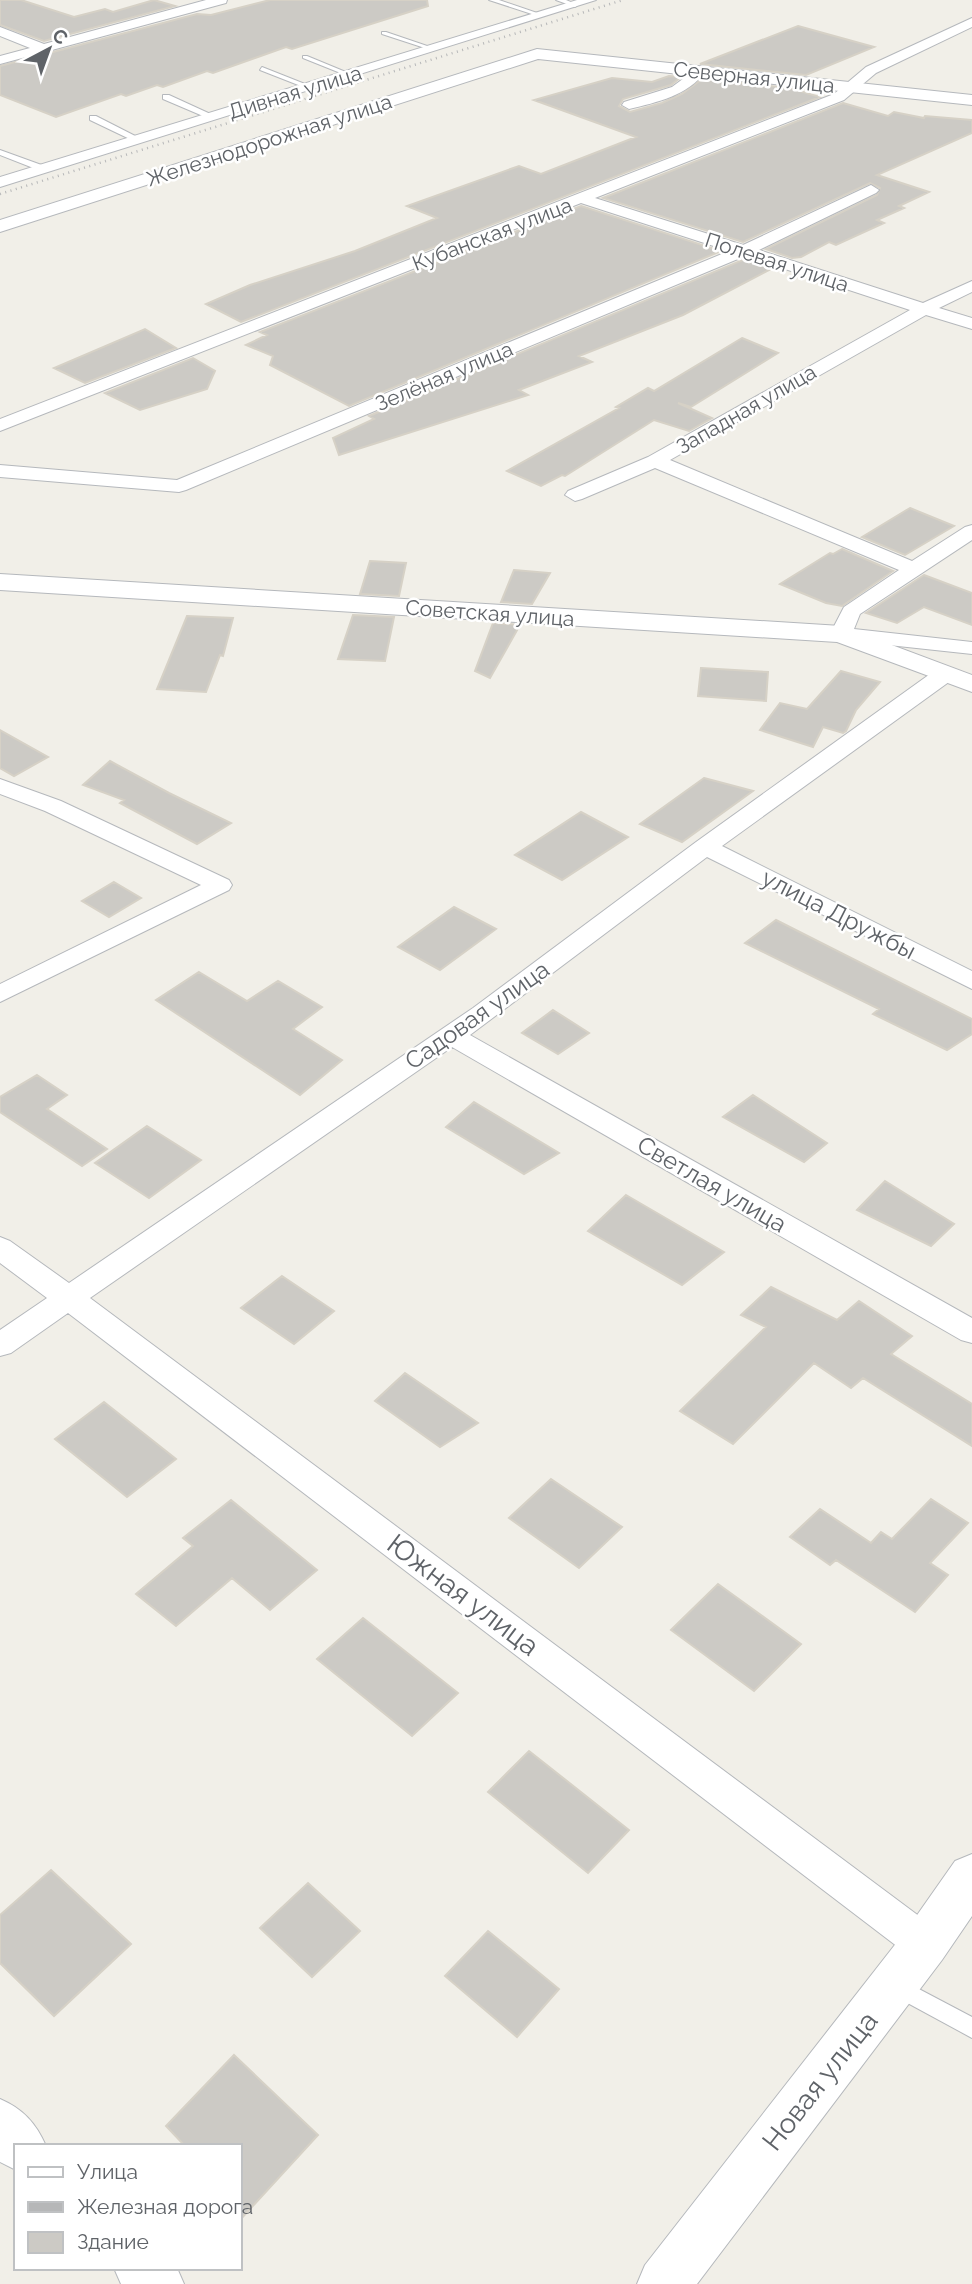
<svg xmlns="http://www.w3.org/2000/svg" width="972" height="2284" font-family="Raleway,sans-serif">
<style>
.building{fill:#cccac5;stroke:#d6d1c6;stroke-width:2}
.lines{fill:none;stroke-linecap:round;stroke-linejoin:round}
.service-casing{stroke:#b5b8bc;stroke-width:2}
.minor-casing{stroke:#b5b8bc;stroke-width:2}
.tertiary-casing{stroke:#b5b8bc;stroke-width:2}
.service{fill:#fff;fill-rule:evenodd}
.minor{fill:#fff;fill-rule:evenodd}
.tertiary{fill:#fff;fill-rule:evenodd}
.rail{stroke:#b6b7b8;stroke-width:2.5;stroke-dasharray:1 4.5;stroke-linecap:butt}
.labels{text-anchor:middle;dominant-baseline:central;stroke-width:5;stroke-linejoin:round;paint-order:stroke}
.far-street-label{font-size:21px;fill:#5f6368;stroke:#fff}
.street-label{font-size:24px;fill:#5f6368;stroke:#fff}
.near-street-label{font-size:28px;fill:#5f6368;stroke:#fff}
</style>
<rect width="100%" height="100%" fill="#f1efe8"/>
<path class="building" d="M0,0H21L74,17L105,9L113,12L154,0L175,6L44,41L0,25Z
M270,0H427L428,6L292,49L286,47L213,73L207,71L163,87L157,85L126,96L121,94L56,117L0,95V66L197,14L211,15Z
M798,26L874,47L806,75L700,64Z
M669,76L681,77L671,85L623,99L619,106L630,112L662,103L682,94L702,79L790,88L820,97L241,322L206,304L250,285L355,251L437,218L407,206L519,166L541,174L636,137L534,100L612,78L652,82Z
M843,103L888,116L894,112L924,118L925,116L972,120V133L877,175L929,192L899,206L904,208L877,220L884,223L836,245L829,242L801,257L792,258L766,249L877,195L880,188L870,183L743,242L603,198Z
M581,206L721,251L349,406L270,365L273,356L246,345L267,335L260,332Z
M745,259L773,268L683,315L579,356L592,362L519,390L528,395L339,455L333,438L374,419L369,416Z
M145,329L176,348L85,383L54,368Z
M742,338L778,353L691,407L678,403L712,418L689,431L654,420L565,476L562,475L541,486L507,471L619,408L616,407L648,388L654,391Z
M193,358L215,371L207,389L140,410L105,393Z
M910,508L954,526L905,555L862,537Z
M842,549L893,571L842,606L826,603L780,584L830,553L833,554Z
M370,561L406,563L399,596L360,594Z
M514,570L550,573L532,604L501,602Z
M924,575L972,593V625L924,607L897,623L866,613Z
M353,615L394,617L385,661L338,659Z
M187,616L233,618L223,656L220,655L206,692L157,689Z
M493,623L520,625L490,678L475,671Z
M701,668L768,672L766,701L698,696Z
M841,671L880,682L856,710L846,731L843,733L823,727L813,747L760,730L780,703L807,709Z
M0,730L48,757L14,776L0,768Z
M110,761L169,793L231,823L197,844L120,803L124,800L83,785Z
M704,778L753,791L682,842L640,824Z
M581,812L628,837L562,880L515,855Z
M114,882L141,898L109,917L82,901Z
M454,907L496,929L440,970L398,947Z
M776,920L972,1019V1034L947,1050L873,1014L879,1009L745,943Z
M199,972L247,1001L278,981L322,1007L293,1029L342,1060L300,1095L156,1000Z
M553,1010L589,1033L558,1054L522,1033Z
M37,1075L67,1095L47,1109L107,1149L82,1166L0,1112V1097Z
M753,1095L827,1143L804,1162L723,1117Z
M474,1102L559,1153L524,1174L446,1127Z
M147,1126L201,1160L149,1198L95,1163Z
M885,1181L954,1224L931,1246L857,1210Z
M626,1195L724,1252L682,1285L588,1231Z
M282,1276L334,1311L294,1344L241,1308Z
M771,1287L837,1320L859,1301L912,1336L891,1354L972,1404V1446L863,1378L851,1388L814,1363L733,1444L680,1411L766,1327L741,1315Z
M405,1373L478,1423L440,1447L375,1401Z
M104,1402L176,1459L127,1497L55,1439Z
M551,1479L622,1527L579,1568L509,1518Z
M931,1499L968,1523L930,1563L948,1575L915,1612L836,1560L830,1565L790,1537L820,1509L871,1543L881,1532L892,1539Z
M231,1500L317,1570L270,1610L232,1578L176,1626L136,1594L193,1546L183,1538Z
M718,1584L801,1644L754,1691L671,1630Z
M363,1618L458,1693L412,1736L317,1659Z
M529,1751L629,1830L588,1873L488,1792Z
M51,1870L131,1944L54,2016L0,1963V1915Z
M308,1883L360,1931L312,1977L260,1928Z
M488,1931L559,1989L517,2037L445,1976Z
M234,2055L318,2135L240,2220V2146H185L166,2126Z"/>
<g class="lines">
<defs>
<path id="service" d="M489,0H499L543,15L538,16Z
M556,0H566L578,5L575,7Z
M382,32H386L436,49L431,50L382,34Z
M303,56H307L353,75L348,76L303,58Z
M262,67L310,86L312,87L306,88L260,70Z
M163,95H169L217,117L210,119L163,99Z
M90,116H96L143,140L136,142L90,120Z
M0,150L47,167L48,169L41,171L0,155Z
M898,1978L972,2017V2038L891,1994L888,1987L891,1980Z"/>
<path id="minor" d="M206,0H227L226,3L0,64V56L30,48L0,36V27L44,44Z
M577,0H596L0,187V177Z
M972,18V27L876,73L844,100L595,198L743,245L871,185L879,190L876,193L759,250L923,303L972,281V292L939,308L972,318V329L926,315L670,460L912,561L965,527L972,525V540L860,614L854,629L972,642V654L833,639L830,634L844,607L899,570L655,468L582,499L575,501L565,495L568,491L648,457L910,310L745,256L186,490L179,492L0,477V465L177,480L729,251L581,203L0,431V419L834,94L866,67Z
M699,67L706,71C687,96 658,102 629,109L622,105L624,102L672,87Z
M945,667L953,669L956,674L953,679L722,846L972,971V989L707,857L470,1035L972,1318V1343L961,1340L452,1047L90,1298L939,1931L944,1944L939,1957L925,1962L911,1957L68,1313L11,1353L0,1356V1330L47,1298L0,1263V1237L10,1241L69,1283L473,1008L696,842L937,669Z
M0,779L61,801L229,880L232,885L229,890L0,1002V984L201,885L45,811L0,794Z"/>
<path id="tertiary" d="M537,49L972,95V105L538,59L0,232V220Z
M0,574L841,626L972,675V692L837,642L0,590Z
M972,1854V1916L942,1960L697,2284H637L645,2265L908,1928L955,1861Z
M0,2099C23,2109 36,2123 46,2146H16V2170L0,2162Z
M114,2268H177L184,2284H121Z"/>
</defs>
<use href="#service" class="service-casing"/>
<use href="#minor" class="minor-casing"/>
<use href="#tertiary" class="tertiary-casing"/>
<use href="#service" class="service"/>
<use href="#minor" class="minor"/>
<use href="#tertiary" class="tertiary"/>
<path class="rail" d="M0,194L623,0"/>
</g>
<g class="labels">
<g class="far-street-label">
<text transform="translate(754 77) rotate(6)">Северная улица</text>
<text transform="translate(295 92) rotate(-17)">Дивная улица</text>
<text transform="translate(269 140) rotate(-18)">Железнодорожная улица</text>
<text transform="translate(492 234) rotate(-21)">Кубанская улица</text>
<text transform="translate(777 262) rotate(18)">Полевая улица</text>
<text transform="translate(444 376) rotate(-23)">Зелёная улица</text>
<text transform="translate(746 409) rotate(-30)">Западная улица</text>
<text transform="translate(490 613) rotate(4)">Советская улица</text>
</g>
<g class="street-label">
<text transform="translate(839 914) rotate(27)">улица Дружбы</text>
<text transform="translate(477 1015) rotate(-35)">Садовая улица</text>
<text transform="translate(712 1184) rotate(30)">Светлая улица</text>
</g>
<g class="near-street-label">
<text transform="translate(463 1595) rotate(37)">Южная улица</text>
<text transform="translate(820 2081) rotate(-52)">Новая улица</text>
</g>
</g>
<rect x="14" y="2144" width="228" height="126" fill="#ffffff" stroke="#bfc1c3" stroke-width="2"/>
<rect x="28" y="2167" width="35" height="10" fill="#ffffff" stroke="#bfc1c3" stroke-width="2"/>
<text x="77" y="2179" font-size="21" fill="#5f6368">Улица</text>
<rect x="28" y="2202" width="35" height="10" fill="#b6b7b8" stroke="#bfc1c3" stroke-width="2"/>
<text x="77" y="2214" font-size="21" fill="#5f6368">Железная дорога</text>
<rect x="28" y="2232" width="35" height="21" fill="#cccac5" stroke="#bfc1c3" stroke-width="2"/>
<text x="77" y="2249" font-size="21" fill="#5f6368">Здание</text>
<g transform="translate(49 49) rotate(41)" stroke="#ffffff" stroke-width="5" paint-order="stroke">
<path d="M0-5L12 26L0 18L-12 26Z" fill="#5f6368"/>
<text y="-10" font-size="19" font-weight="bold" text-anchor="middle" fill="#5f6368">С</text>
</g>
</svg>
